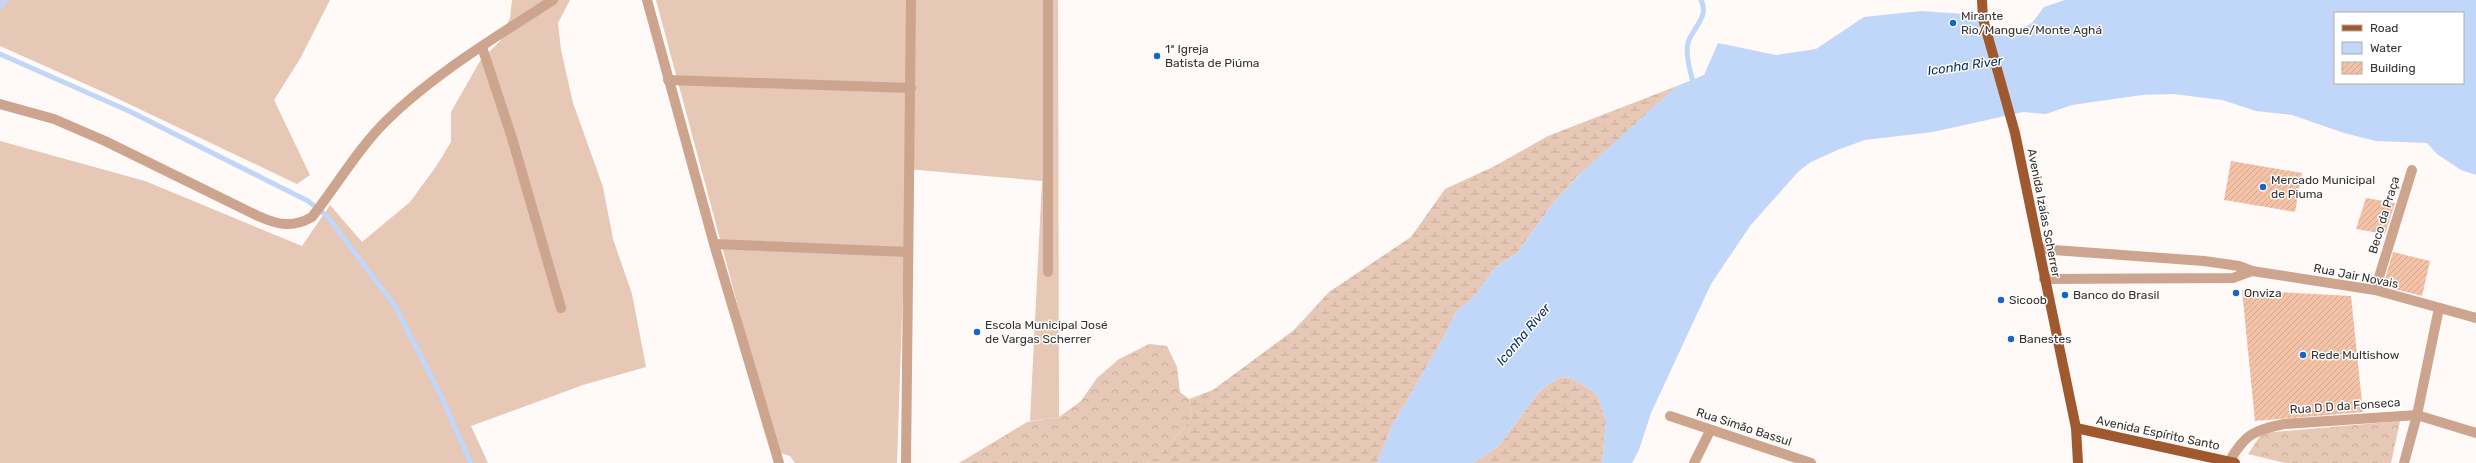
<svg xmlns="http://www.w3.org/2000/svg" width="2476" height="463" font-family="Rubik,sans-serif">
	<defs>
		<pattern id="forest-crowns" width="20" height="18" patternUnits="userSpaceOnUse"><rect width="20" height="18" fill="#e7c7b5"/><path d="M2 6a3 3 0 1 1 6 0M12 15a3 3 0 1 1 6 0" fill="none" stroke="#c7ab9c"/></pattern>
		<pattern id="wetland-marsh" width="20" height="14" patternUnits="userSpaceOnUse"><rect width="20" height="14" fill="#e7c7b5"/><path d="M1 5h8M5 5V1M11 12h8M15 12V8" fill="none" stroke="#c7ab9c"/></pattern>
		<pattern id="building-hatch" width="6" height="6" patternUnits="userSpaceOnUse"><rect width="6" height="6" fill="#f4c2a7"/><path d="M-1 1l2-2M0 6l6-6M5 7l2-2" fill="none" stroke="#d2a790"/></pattern>
	</defs>
	<rect width="100%" height="100%" fill="#fff9f7"/>
	<g fill="#e7c7b5">
		<polygon points="0,0 330,0 300,59 274,100 310,175 297,184 110,95 0,46"/>
		<polygon points="512,0 570,0 558,23 561,50 573,103 603,187 613,239 632,294 646,367 583,385 471,426 488,463 0,463 0,141 145,181 302,246 330,205 362,242 410,202 437,165 451,142 451,112 480,61 501,40 510,18"/>
		<polygon points="656,0 1058,0 1059,417 1030,421 1042,181 907,169 897,463 795,463 790,456 777,452"/>
	</g>
	<g fill="url(#forest-crowns)">
		<polygon points="1149,344 1167,346 1177,367 1180,392 1189,399 1192,418 1159,456 1146,463 959,463 1027,422 1059,417 1081,401 1097,378 1119,359"/>
		<polygon points="2400,421 2391,463 2285,463 2248,454 2262,433"/>
	</g>
	<g fill="url(#wetland-marsh)">
		<polygon points="1677,86 1577,177 1554,202 1517,253 1497,266 1472,299 1456,312 1446,333 1392,426 1377,463 1146,463 1159,456 1192,418 1189,399 1213,390 1294,330 1329,292 1411,237 1445,189 1493,167 1548,136"/>
		<polygon points="1561,377 1571,378 1596,393 1606,420 1602,463 1473,463 1499,446 1537,394 1547,385"/>
	</g>
	<path fill="#c0d7fa" fill-rule="evenodd" d="M2065,0H2476V175L2461,170L2437,154L2427,143L2376,141L2344,133L2292,115L2256,111L2222,100L2173,94L2142,95L2072,105L2046,114L2023,112L1933,132L1865,140L1840,149L1811,162L1799,171L1750,226L1711,284L1651,413L1639,450L1632,463H1602L1606,420L1596,393L1571,378L1561,377L1547,385L1537,394L1499,446L1473,463H1377L1392,426L1446,333L1456,312L1472,299L1497,266L1517,253L1554,202L1584,170L1677,86L1704,75L1718,43L1776,55L1816,49L1864,17L1921,11L1965,14L2005,36L2032,23L2044,7ZM2335,13H2463V83H2335Z"/>
	<g fill="none" stroke-linecap="round" stroke-linejoin="round">
		<g stroke="#c0d7fa" stroke-width="5">
			<polyline points="0,7 6,0"/>
			<polyline points="0,54 131,112 308,201 327,216 395,306 441,396 471,463"/>
			<path d="M1694,86C1691,73 1685,56 1688,43C1692,28 1710,17 1701,0"/>
		</g>
	</g>
	<g fill="url(#building-hatch)">
		<polygon points="2231,161 2302,173 2295,212 2224,200"/>
		<polygon points="2366,198 2395,203 2385,234 2356,229"/>
		<polygon points="2393,252 2430,261 2422,296 2383,286"/>
		<polygon points="2242,290 2351,296 2363,412 2255,421"/>
	</g>
	<g fill="none" stroke-linecap="round" stroke-linejoin="round">
		<polyline stroke="#cda48e" stroke-width="10" points="1048,0 1048,272"/>
		<g stroke="#cda48e" stroke-width="10">
			<polyline points="647,0 714,244 779,463"/>
			<polyline points="482,47 512,138 561,308"/>
			<polyline points="668,80 911,88"/>
			<path d="M0,104L54,119L105,141L258,216C278,225 293,228 312,217C337,185 358,149 386,121C435,73 496,37 553,0"/>
			<polyline points="714,244 908,252"/>
			<polyline points="2040,249 2204,261 2239,266 2252,271 2375,290 2476,318"/>
			<polyline points="2044,279 2233,278 2252,271"/>
			<polyline points="2375,290 2412,170"/>
			<polyline points="1670,416 1811,463"/>
			<path d="M2229,462C2245,434 2254,430 2284,424L2417,415L2476,433"/>
			<polyline points="906,463 911,0"/>
			<polyline points="1694,463 1710,431"/>
			<polyline points="2404,463 2417,415 2439,308"/>
		</g>
		<g stroke="#a0592f" stroke-width="10">
			<polyline points="1982,0 1983,19 2015,133 2076,428 2078,463"/>
			<polyline points="2076,428 2235,463"/>
		</g>
	</g>
	<g fill="#1764cf" stroke="#fff" stroke-width="1.5">
		<circle cx="1953" cy="23" r="4"/>
		<circle cx="1157" cy="56" r="4"/>
		<circle cx="2263" cy="187" r="4"/>
		<circle cx="2236" cy="293" r="4"/>
		<circle cx="2065" cy="295" r="4"/>
		<circle cx="2001" cy="300" r="4"/>
		<circle cx="977" cy="332" r="4"/>
		<circle cx="2011" cy="339" r="4"/>
		<circle cx="2303" cy="355" r="4"/>
	</g>
	<g text-anchor="middle" stroke-width="3" stroke-linejoin="round" paint-order="stroke">
		<g font-size="12" fill="#36312e" stroke="#fff" text-anchor="start">
			<text x="1961" y="20">Mirante<tspan x="1961" dy="14">Rio/Mangue/Monte Aghá</tspan></text>
			<text x="1165" y="53">1ª Igreja<tspan x="1165" dy="14">Batista de Piúma</tspan></text>
			<text x="2271" y="184">Mercado Municipal<tspan x="2271" dy="14">de Piuma</tspan></text>
			<text x="2244" y="297">Onviza</text>
			<text x="2073" y="299">Banco do Brasil</text>
			<text x="2009" y="304">Sicoob</text>
			<text x="985" y="329">Escola Municipal José<tspan x="985" dy="14">de Vargas Scherrer</tspan></text>
			<text x="2019" y="343">Banestes</text>
			<text x="2311" y="359">Rede Multishow</text>
		</g>
		<g font-size="12" fill="#36312e" stroke="#fff">
			<text transform="translate(2044 213) rotate(79)" y="4">Avenida Izaías Scherrer</text>
			<text transform="translate(2384 215) rotate(-73)" y="4">Beco da Praça</text>
			<text transform="translate(2356 276) rotate(11)" y="4">Rua Jair Novais</text>
			<text transform="translate(2345 406) rotate(-4)" y="4">Rua D D da Fonseca</text>
			<text transform="translate(1744 427) rotate(18)" y="4">Rua Simão Bassul</text>
			<text transform="translate(2158 433) rotate(12)" y="4">Avenida Espírito Santo</text>
		</g>
		<g font-size="13" font-style="italic" fill="#082b5d" stroke="#fff">
			<text transform="translate(1965 65) rotate(-8)" y="5">Iconha River</text>
			<text transform="translate(1523 334) rotate(-50)" y="5">Iconha River</text>
		</g>
	</g>
	<rect x="2334" y="12" width="130" height="72" fill="#ffffff" stroke="#afadab"/>
	<rect x="2342" y="25" width="20" height="6" fill="#a0592f" stroke="#afadab"/>
	<text x="2370" y="32" font-size="12" fill="#36312e">Road</text>
	<rect x="2342" y="42" width="20" height="12" fill="#c0d7fa" stroke="#afadab"/>
	<text x="2370" y="52" font-size="12" fill="#36312e">Water</text>
	<rect x="2342" y="62" width="20" height="12" fill="url(#building-hatch)" stroke="#afadab"/>
	<text x="2370" y="72" font-size="12" fill="#36312e">Building</text>
</svg>
